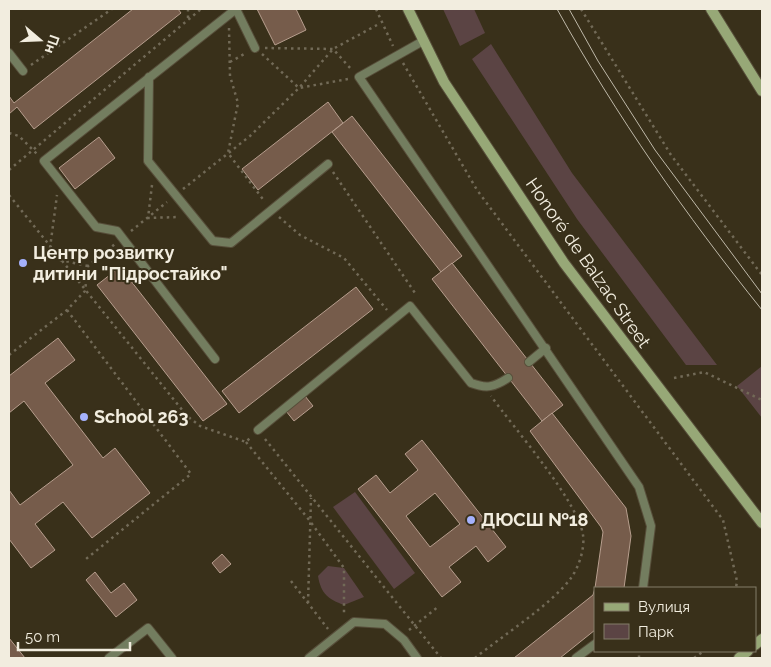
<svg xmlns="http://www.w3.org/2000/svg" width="771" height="667" font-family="Raleway,sans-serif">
	<rect width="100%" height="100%" fill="#39301a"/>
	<g fill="#5b4444">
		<polygon points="443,9 474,9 485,33 460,46"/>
		<polygon points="491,44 572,173 717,365 686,365 577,219 472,59"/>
		<polygon points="762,366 762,418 737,386"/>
		<polygon points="355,492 415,573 394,589 333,507"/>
		<path d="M328,566L344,568L364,597L344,605C328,599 321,594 318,576Z"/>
	</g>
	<g fill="#765c4b" stroke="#b79e8e" fill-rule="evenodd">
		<polygon points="133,9 178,9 181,13 34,129 17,107 9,114 9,96 14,103"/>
		<polygon points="257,9 296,9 306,30 275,45"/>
		<polygon points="328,102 343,123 258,190 242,169"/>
		<polygon points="352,116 462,256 441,272 332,132"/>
		<polygon points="99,137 115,158 75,189 59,168"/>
		<polygon points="452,263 563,405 542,421 432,279"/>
		<polygon points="120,267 227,404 203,421 97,285"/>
		<polygon points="356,287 373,309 239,413 222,391"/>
		<polygon points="58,338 75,360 45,383 103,458 115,448 150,493 92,538 63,502 35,524 55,550 31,568 9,539 9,490 20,505 73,465 24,401 9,413 9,376"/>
		<polygon points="305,396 313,406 294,421 286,411"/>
		<polygon points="552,413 626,508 631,536 624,588 595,588 603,532 601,527 530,431"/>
		<path d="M422,440L506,547L488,562L476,546L449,567L461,582L442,597L358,489L376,475L390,493L418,470L405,454ZM435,493L460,524L430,547L406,516Z"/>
		<polygon points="222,554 231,564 220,573 212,563"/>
		<polygon points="95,572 111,593 124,583 137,600 116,617 86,580"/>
		<polygon points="595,588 595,630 560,658 514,658 593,595"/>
		<polygon points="9,638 25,658 9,658"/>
	</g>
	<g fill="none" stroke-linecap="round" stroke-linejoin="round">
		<defs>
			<g id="lane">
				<polyline points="236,9 255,48"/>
				<polyline points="423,41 359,77 639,487 651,526 643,588"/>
				<polyline points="9,53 23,71"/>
				<polyline points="149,77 148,161 213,241 231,243 328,164"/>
				<polyline points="215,359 117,231 96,227 44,161 236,9"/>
				<polyline points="529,362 546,348"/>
				<path d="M258,430L410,306L471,383C487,389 494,387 508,378"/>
				<polyline points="109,658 148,628 172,658"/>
				<polyline points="309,658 354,622 385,624 404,640 417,658"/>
				<polyline points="576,658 595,644"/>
			</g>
			<g id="secondary">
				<polyline points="408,9 444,82 564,263 762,523"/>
				<polyline points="711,9 762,91"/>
				<polyline points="755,645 762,639"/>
				<polyline points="739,658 748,651"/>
			</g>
		</defs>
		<use href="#lane" stroke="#574e3a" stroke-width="10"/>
		<use href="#secondary" stroke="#574e3a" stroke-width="12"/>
		<g stroke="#726a57" stroke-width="2.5" stroke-dasharray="2.5 4" stroke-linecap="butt">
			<polyline points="188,9 188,18"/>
			<polyline points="376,9 393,46"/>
			<polyline points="581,9 671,155 762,275"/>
			<polyline points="229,28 230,76 238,103 228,153 265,202"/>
			<polyline points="265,48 333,49 351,69"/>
			<polyline points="262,54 299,88 348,79"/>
			<polyline points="230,62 246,53"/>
			<polyline points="403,63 477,190 723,520 737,581 736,588"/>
			<polyline points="31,65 112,9"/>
			<polyline points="9,133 19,136 37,154"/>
			<polyline points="9,170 201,9"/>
			<polyline points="333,172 415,293 414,296"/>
			<polyline points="152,185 148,218 179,217"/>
			<polyline points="183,189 250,136 299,88 333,49 377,25"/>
			<polyline points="9,195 187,416 200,426 246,442 251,437"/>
			<polyline points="279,217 300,235 344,258 387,310"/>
			<polyline points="131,231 167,202"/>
			<polyline points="50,248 57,195"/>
			<polyline points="60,260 88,266"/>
			<polyline points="67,310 191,474 86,559"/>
			<polyline points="9,355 67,310 85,291 88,266 115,244"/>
			<polyline points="674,378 704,372 762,400"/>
			<polyline points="265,439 441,658"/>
			<polyline points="246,442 310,521 344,568 344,615"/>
			<polyline points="291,581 328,629"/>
			<polyline points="308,603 311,498"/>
			<polyline points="409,630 439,606"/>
			<path d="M475,658C502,636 551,605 571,578C579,567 585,548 583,535C578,501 513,427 491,396"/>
			<polyline points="639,658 639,651"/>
			<polyline points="694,658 704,651"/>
		</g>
		<use href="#lane" stroke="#737d5f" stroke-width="8"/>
		<use href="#secondary" stroke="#97a877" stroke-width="10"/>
		<g stroke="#bfb9a9" stroke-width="1">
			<path d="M557,9C617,117 685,214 762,310"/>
			<polyline points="569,9 598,61 655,150 762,294"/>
		</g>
	</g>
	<g fill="#a5b1fc" stroke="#39301a" stroke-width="2">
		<circle cx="23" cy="263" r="5"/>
		<circle cx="84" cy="417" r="5"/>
		<circle cx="471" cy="520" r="5"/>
	</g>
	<g text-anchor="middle" stroke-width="4" stroke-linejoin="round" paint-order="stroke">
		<g font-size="18" font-weight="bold" fill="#f2eddf" stroke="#39301a" text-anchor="start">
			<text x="33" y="259">Центр розвитку<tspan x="33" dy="21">дитини "Підростайко"</tspan></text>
			<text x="94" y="423">School 263</text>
			<text x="481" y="526">ДЮСШ №18</text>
		</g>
		<g font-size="18" fill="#f2eddf" stroke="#39301a">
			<text transform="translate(588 263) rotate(55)" y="6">Honoré de Balzac Street</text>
		</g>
	</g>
	<rect width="771" height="667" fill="none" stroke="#f2eddf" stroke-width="20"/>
	<rect x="594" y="587" width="162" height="65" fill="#39301a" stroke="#837c69"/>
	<rect x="604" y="603" width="25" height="8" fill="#97a877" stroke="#837c69"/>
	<text x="638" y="612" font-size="15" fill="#f2eddf">Вулиця</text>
	<rect x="604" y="624" width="25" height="15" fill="#5b4444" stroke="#837c69"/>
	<text x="638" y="637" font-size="15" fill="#f2eddf">Парк</text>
	<g transform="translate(40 40) rotate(109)" stroke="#39301a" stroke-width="4" paint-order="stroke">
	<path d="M0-4L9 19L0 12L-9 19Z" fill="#f2eddf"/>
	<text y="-8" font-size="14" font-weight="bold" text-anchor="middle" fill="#f2eddf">Пн</text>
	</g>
	<path d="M18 642v8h112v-8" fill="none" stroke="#f2eddf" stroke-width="2.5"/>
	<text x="25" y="642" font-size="15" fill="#f2eddf" stroke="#39301a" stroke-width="4" paint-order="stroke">50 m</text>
</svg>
